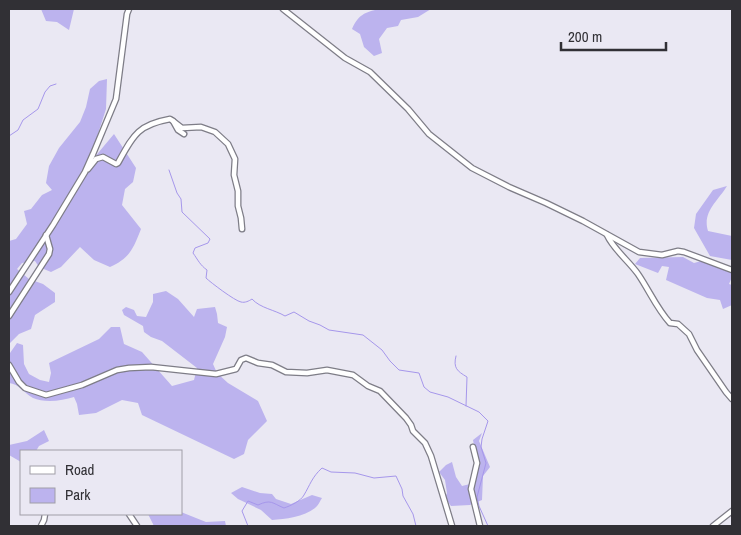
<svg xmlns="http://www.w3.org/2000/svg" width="741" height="535" font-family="'Archivo Narrow',sans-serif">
	<rect width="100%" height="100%" fill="#eae8f3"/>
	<g fill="#bcb3ee">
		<polygon points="41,9 74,9 69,30 57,22 46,21"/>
		<path d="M379,9H431L418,17L401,20L398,26L387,28L379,39L382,53L374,56L364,47L360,34L352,29C358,15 365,12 379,9Z"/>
		<path d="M107,79L106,109L88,165L114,134L136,168L133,182L125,189L122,205L141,229C133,249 130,258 110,267L94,260L80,247L61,267L51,272L39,267L35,261L22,263L17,269L29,279L43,284L55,293V302L35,315L31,329L19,334L9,344V241L16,239L27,224L24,211L31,209L42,195L52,190L46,183L49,166L59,148L80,122L86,107L90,89L99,81Z"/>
		<path d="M727,186C718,201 702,212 708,231L732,236V260L710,256L694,228L696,214L713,190Z"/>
		<polygon points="683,257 694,263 705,260 732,267 732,277 729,284 732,285 732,305 723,309 720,300 707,298 666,280 669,267 662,266 658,273 635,264 640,258"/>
		<path d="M166,291L178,299L194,317L197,309L215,307L217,314L218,323L227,327L225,337L213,364L217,373L228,383L258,401L267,421L248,440L244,454L234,459L142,415L138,403L122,400L96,413L79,415L77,404L74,397C62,401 44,403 33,398C24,393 19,384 9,383L10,353L17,343L23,345L24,364L29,374L40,380L49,382L51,373L49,363L99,339L111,327H120L124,344L142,352L172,386L194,380L197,368L162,341L151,337L144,332L143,326L124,315L122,310L126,307L134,310L137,316L146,317L153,302V294Z"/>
		<polygon points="44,430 49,441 39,446 36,451 21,451 21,462 9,455 9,445 27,441"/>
		<polygon points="482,433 479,441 490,467 483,476 482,500 470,505 451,506 445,498 447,493 445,480 439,472 446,465 452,462 456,477 462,486 474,483 476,456 473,440"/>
		<path d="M242,487L260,493L272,494L276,499L291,504L312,495L322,498C320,501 318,506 315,508C304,517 285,519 272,520L261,510L238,499L231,493Z"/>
		<polygon points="181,512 206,522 225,521 226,526 154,526 148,514 181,514"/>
	</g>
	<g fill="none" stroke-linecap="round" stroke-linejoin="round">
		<g stroke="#a697eb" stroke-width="1">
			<polyline points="9,136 18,130 23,120 38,109 45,92 50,86 56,84"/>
			<path d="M169,170L177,193L181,199L182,212L210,239L208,243L195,248L193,253C198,260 200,265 207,270L206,278C210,282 235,301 241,302C245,303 249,301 252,299C260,308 275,310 285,316L294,312L309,321L320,325L329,330L363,335L382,350L390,361L399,370L419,373L424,387L430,392L448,397L479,412L488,421L482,439L481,447L486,463L477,497L479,506L488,526"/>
			<path d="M456,356C453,368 457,371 467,377L466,406"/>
			<path d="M248,526L242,511L248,501L258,505C271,499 272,503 284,508C290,506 301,501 304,495C310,485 312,477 322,468L331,472L355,473L374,478L396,476L402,489L403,496L413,514L416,526"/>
		</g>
		<defs>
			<g id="minor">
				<polyline points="283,9 345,58 370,72 408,109 429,134 472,168 509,187 546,203 583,221 639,252 662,255 678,251 684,252 732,270"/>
				<polyline points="173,121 182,128 201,127 215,132 228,144 235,159 234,175 238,191 238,206 241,218 242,229"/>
				<path d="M88,169L96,159L103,157L116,164L118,163C133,136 137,125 170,119L173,121L178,130L184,134"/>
				<path d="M607,235C614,250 628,260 638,274C649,290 657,309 670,323L678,324L689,334L697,350L726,392L732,399"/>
				<polyline points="9,292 53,225 85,172 93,154 116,99 127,14 129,9"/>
				<polyline points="9,316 49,254 50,249 46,235"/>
				<polyline points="9,365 19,382 25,388 46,395 82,385 117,370 129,368 151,367 216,374 236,369 241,360 246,358 258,363 272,365 286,372 307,373 327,370 353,375 368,386 380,391 406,418 411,425 413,431 425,443 431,456 452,526"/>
				<polyline points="473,447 477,463 471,489 480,526"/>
				<polyline points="129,514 137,526"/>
				<polyline points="41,526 44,520 45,514"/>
				<polyline points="713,526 732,511"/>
			</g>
		</defs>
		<use href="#minor" stroke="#7e7d87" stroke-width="7"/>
		<use href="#minor" stroke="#fff" stroke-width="4.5"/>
	</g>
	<rect width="741" height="535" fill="none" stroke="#313035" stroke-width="20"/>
	<rect x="20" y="450" width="162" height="65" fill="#eae8f3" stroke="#a09ea7"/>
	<rect x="30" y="466" width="25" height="8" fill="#ffffff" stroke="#a09ea7"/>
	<text x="65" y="475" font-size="15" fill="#313035">Road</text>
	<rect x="30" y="488" width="25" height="15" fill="#bcb3ee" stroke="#a09ea7"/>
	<text x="65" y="500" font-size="15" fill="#313035">Park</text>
	<path d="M561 42v8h105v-8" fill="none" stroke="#313035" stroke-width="2.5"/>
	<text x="568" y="42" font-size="15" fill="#313035" stroke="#eae8f3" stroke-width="4" paint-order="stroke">200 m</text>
</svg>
